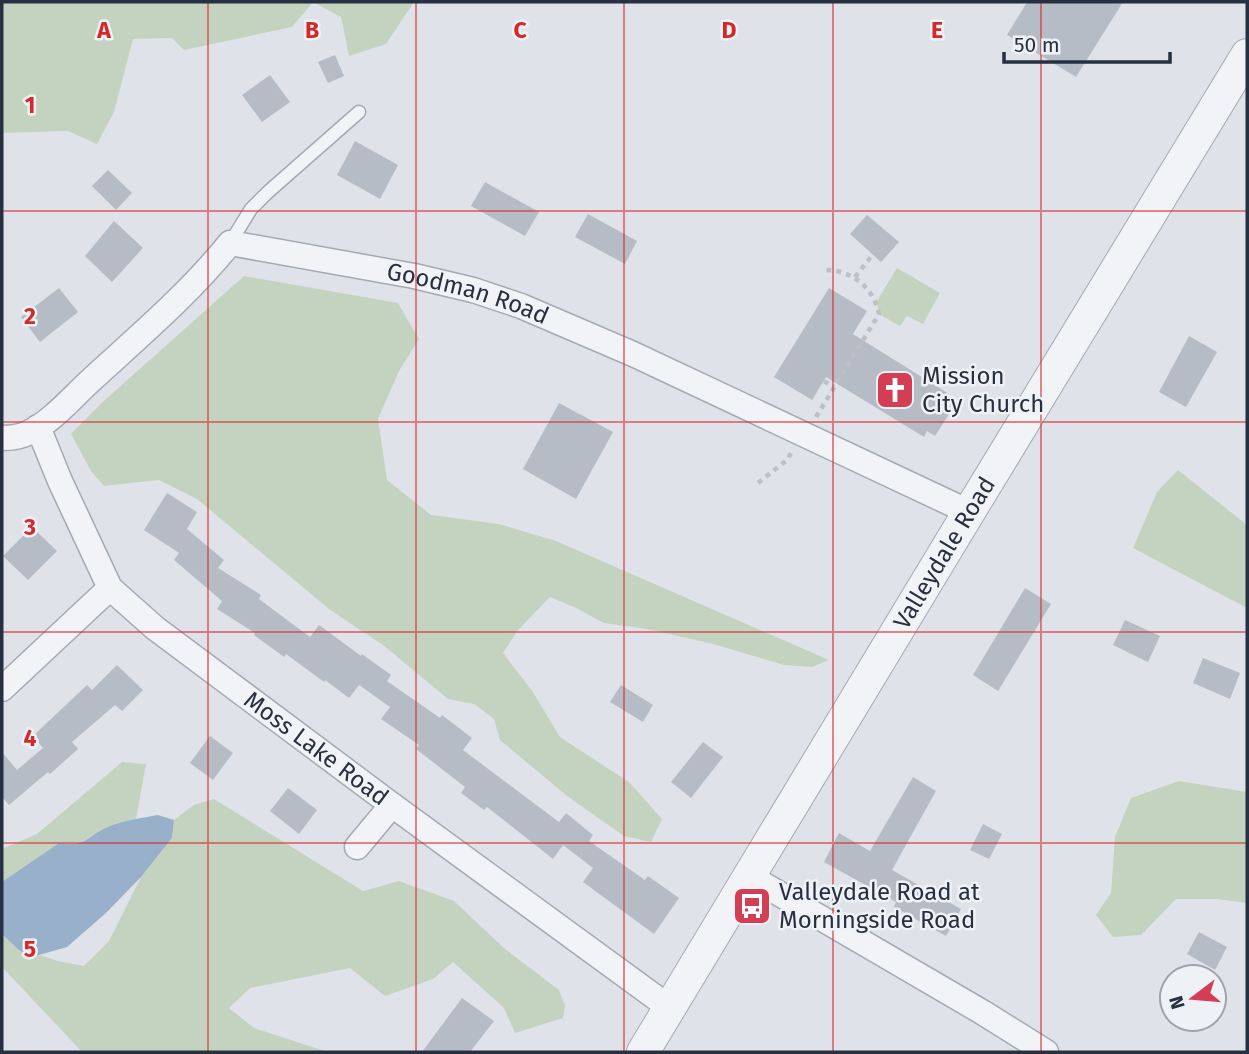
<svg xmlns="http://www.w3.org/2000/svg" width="1249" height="1054" font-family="'Fira Sans',sans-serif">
	<rect width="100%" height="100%" fill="#dfe3e9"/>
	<g fill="#c4d3bf">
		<polygon points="2,2 414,2 386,44 349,56 341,17 313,2 292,27 184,50 172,38 133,39 114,112 97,144 68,131 2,133"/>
		<polygon points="897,268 940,293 923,324 907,316 900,326 879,314 877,301"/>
		<polygon points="244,276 398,303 419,339 399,371 378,419 387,480 431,515 499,524 556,541 829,660 812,667 784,665 713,644 647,629 604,623 574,607 550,597 518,630 503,653 533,692 560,737 629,782 662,819 651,842 624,836 567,796 500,740 494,719 474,704 448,699 383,645 329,609 197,499 159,480 104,486 91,471 71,434 106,399"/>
		<polygon points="1178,470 1247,525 1247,608 1133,548 1157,492"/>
		<path d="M122,762L146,764L136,819C127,822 116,823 108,827C87,837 84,847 59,843L2,883V849L37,834Z"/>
		<polygon points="1179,781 1247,792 1247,903 1217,899 1176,899 1141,935 1113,937 1096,915 1111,893 1115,837 1131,798"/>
		<polygon points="214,799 363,891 399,881 454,901 505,949 559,990 565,1006 563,1018 515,1033 504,1008 453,962 433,979 385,996 350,968 250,988 229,1008 254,1028 328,1052 82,1052 2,967 2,934 20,951 29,955 39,955 58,961 84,966 109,941 141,877 172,838 174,820 194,805"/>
	</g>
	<path fill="#98b0ca" d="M158,815L174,820L172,838L141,877L106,913L67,947L39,955H29L20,951L2,934V882L59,843C86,848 88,835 110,826C125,820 142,818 158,815Z"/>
	<g fill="#b6bcc6">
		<polygon points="1027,2 1123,2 1076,77 1007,35"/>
		<polygon points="335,55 344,76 328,83 318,62"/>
		<polygon points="270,75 290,102 262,122 242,95"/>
		<polygon points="355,141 398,165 380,199 337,175"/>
		<polygon points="108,170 132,193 116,210 92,186"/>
		<polygon points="485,182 539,212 525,236 471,206"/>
		<polygon points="588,214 637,241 625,264 575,237"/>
		<polygon points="867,215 899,242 881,262 850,234"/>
		<polygon points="114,221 143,248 112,282 85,256"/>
		<polygon points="59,288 78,312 40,342 21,317"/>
		<polygon points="829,288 867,311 853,334 949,394 944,402 953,408 935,436 927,431 924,437 826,377 812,400 774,377"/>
		<polygon points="1189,336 1217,352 1186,407 1159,392"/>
		<polygon points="559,403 613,432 576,499 523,469"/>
		<polygon points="167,493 197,512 187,529 224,560 218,568 261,595 259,599 310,637 319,625 361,656 362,654 391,675 387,681 440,718 442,715 472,738 463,750 559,822 566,813 593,835 589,841 645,880 648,876 679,898 654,934 583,882 593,868 563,845 553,859 487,807 484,810 461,793 465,787 416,749 419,745 381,719 390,707 359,685 349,698 325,680 324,682 286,654 284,657 254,635 255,633 217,609 222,601 174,560 179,553 144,530"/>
		<polygon points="32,527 57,551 28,580 3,556"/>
		<polygon points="1025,588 1051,604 998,691 973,675"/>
		<polygon points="1125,620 1160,636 1148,662 1113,645"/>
		<polygon points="1203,658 1240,673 1230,699 1193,683"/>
		<polygon points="117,665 143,690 122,711 115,705 72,742 78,749 50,774 48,772 9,805 2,797 2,752 17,770 43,748 33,736 87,685 92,690"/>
		<polygon points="621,685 653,705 643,722 610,702"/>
		<polygon points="210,736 233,753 213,780 190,763"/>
		<polygon points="703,742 723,757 691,798 671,782"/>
		<polygon points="913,777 936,791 892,870 961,909 946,936 894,907 896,902 824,862 839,833 870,851"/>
		<polygon points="288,788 317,810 299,834 270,811"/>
		<polygon points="983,824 1002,834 989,859 970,850"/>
		<polygon points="1199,932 1227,947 1215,970 1187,954"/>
		<polygon points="462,998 494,1021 470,1052 422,1052"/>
	</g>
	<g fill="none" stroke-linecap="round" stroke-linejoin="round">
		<defs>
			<polyline id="service" points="230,243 251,209 268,192 359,112"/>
			<g id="minor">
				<path id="s1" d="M38,427L60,481L110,588L155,628L392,805L670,1008"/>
				<path id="s2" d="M2,438C11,438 20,437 28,433C50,423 72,398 89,382C138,337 189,294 230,243L414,276L473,290L521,306L633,354L969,512"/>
				<polyline points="2,689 110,588"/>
				<polyline points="357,847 392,805"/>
				<polyline points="749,876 982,1012 1046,1052"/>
			</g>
			<g id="tertiary">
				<path id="s3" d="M643,1052L969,512L1247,55"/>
			</g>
		</defs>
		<use href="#service" stroke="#a4aab3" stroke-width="15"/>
		<use href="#minor" stroke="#a4aab3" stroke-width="27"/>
		<use href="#tertiary" stroke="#a4aab3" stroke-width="34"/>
		<g stroke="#bdc0c7" stroke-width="4.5" stroke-dasharray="5 5" stroke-linecap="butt">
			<polyline points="855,277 873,254"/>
			<polyline points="824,381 834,387"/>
			<path d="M816,417L879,314C873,287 852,270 825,270"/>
			<polyline points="758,483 788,459 791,453"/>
		</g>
		<use href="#service" stroke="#f2f3f7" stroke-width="12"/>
		<use href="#minor" stroke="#f2f3f7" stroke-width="24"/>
		<use href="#tertiary" stroke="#f2f3f7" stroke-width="32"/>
	</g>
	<path fill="none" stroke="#d62828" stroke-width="2" stroke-opacity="0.55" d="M208,2V1052M416,2V1052M624,2V1052M833,2V1052M1041,2V1052M2,211H1247M2,422H1247M2,632H1247M2,843H1247"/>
	<defs>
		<symbol id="church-square" viewBox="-11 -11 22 22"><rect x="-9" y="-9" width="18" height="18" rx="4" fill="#d33e54" stroke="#eef2f6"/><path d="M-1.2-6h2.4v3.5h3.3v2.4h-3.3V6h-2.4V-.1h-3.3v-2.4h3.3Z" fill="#fff"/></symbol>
		<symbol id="bus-square" viewBox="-11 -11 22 22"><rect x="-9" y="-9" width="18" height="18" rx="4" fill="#d33e54" stroke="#eef2f6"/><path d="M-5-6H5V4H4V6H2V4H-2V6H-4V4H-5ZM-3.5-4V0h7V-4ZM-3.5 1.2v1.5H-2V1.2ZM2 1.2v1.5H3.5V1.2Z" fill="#fff"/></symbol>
	</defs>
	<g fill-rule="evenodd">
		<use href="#church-square" x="873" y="368" width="44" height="44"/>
		<use href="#bus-square" x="730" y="884" width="44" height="44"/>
	</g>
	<g text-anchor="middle" stroke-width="5" stroke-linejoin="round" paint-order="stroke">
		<g font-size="24" fill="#273040" stroke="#eef2f6">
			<text dy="8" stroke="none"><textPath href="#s2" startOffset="548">Goodman Road</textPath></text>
			<text dy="8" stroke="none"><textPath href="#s3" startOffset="583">Valleydale Road</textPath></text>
			<text dy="8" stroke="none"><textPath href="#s1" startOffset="438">Moss Lake Road</textPath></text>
		</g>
		<g font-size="24" fill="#273040" stroke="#eef2f6" text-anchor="start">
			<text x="922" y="384">Mission<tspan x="922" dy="28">City Church</tspan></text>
			<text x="779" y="900">Valleydale Road at<tspan x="779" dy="28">Morningside Road</tspan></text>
		</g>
	</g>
	<g font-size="23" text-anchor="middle" font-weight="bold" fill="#d62828" stroke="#eef2f6" stroke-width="5" stroke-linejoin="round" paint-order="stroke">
		<text x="104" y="38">A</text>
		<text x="312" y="38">B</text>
		<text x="520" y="38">C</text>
		<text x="729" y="38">D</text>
		<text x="937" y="38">E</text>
		<text x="30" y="113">1</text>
		<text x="30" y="324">2</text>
		<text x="30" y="535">3</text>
		<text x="30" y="746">4</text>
		<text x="30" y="957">5</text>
	</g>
	<rect width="1249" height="1054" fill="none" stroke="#273040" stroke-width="7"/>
	<g transform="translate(1193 998) rotate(254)"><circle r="33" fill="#eef2f6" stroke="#9ea4ad" stroke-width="2"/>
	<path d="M0-5L12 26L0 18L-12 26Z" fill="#d33e54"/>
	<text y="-10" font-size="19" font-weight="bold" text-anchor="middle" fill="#273040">N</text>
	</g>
	<path d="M1004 52v10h166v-10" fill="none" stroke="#273040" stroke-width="3.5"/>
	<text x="1014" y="52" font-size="21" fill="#273040" stroke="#eef2f6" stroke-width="5" paint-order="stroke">50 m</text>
</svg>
